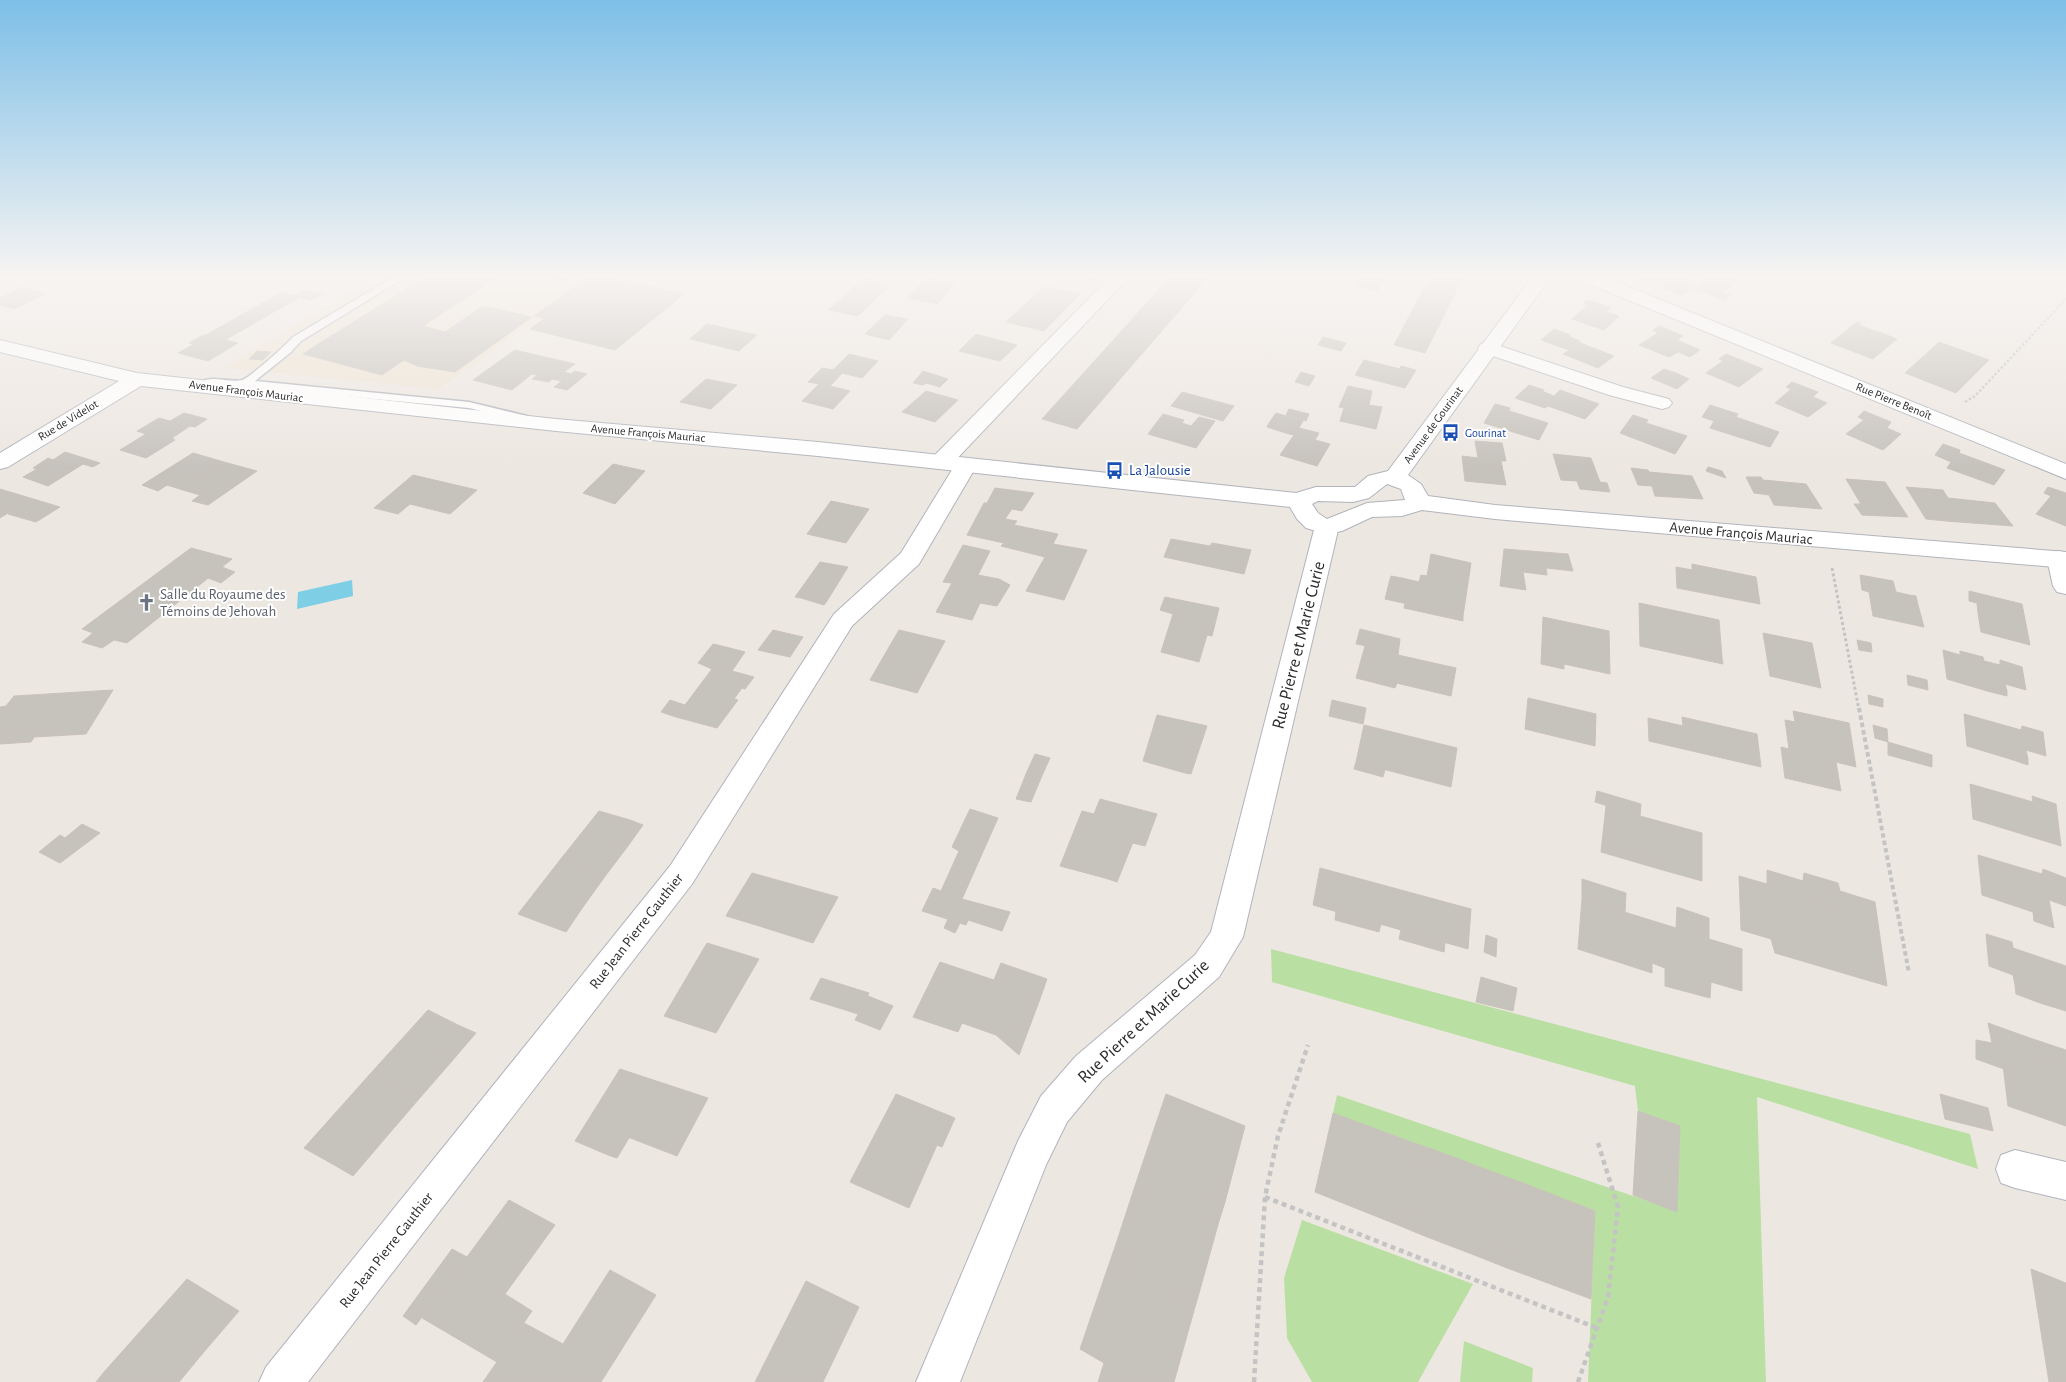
<svg xmlns="http://www.w3.org/2000/svg" width="2066" height="1382" font-family="'Alegreya Sans',sans-serif">
	<rect width="100%" height="100%" fill="#ede7e1"/>
	<polygon fill="#ede3d2" points="380,275 603,275 438,389 224,368"/>
	<g fill="#badfa3">
		<polygon points="1271,949 1970,1134 1978,1169 1757,1097 1766,1382 1588,1382 1595,1211 1333,1113 1337,1095 1677,1211 1680,1126 1638,1111 1635,1086 1272,982"/>
		<polygon points="1302,1220 1473,1284 1418,1382 1312,1382 1287,1338 1284,1278"/>
		<polygon points="1464,1341 1533,1368 1532,1382 1460,1382"/>
	</g>
	<polygon fill="#7ecfe6" points="352,580 353,596 297,609 298,592"/>
	<g fill="#c6c2bc" stroke="#c9c3ba">
		<polygon points="429,275 500,275 423,326 445,332 483,306 532,317 455,372 417,366 404,360 414,353 376,344 364,352 341,347 315,346"/>
		<polygon points="539,275 576,275 567,281"/>
		<polygon points="591,275 595,275 684,294 615,350 530,329 545,318 534,316"/>
		<polygon points="1069,275 1099,275 1094,281"/>
		<polygon points="1172,275 1210,275 1077,429 1042,419"/>
		<polygon points="1362,275 1387,275 1378,290 1355,285"/>
		<polygon points="1431,275 1464,275 1425,353 1394,345"/>
		<polygon points="1630,275 1674,275 1698,284 1682,295"/>
		<polygon points="1711,275 1725,275 1739,281 1722,292 1730,295 1724,300 1695,289 1702,284 1699,283"/>
		<polygon points="863,278 891,284 858,316 829,310"/>
		<polygon points="926,278 956,283 937,304 907,298"/>
		<polygon points="1045,286 1080,294 1044,331 1006,322"/>
		<polygon points="22,287 45,294 14,309 0,305 0,298"/>
		<polygon points="305,290 322,294 312,300 295,296"/>
		<polygon points="282,292 300,297 225,340 206,335"/>
		<polygon points="1587,300 1611,307 1606,312 1619,316 1604,330 1572,319 1587,306 1583,304"/>
		<polygon points="885,315 908,319 889,340 865,334"/>
		<polygon points="1857,322 1861,323 1859,325 1869,329 1860,336 1873,341 1882,333 1897,339 1873,359 1831,343"/>
		<polygon points="707,324 757,335 739,351 690,339"/>
		<polygon points="1660,326 1683,336 1677,340 1700,350 1690,357 1678,352 1669,357 1639,345 1658,333 1653,330"/>
		<polygon points="1554,329 1570,335 1568,336 1580,341 1578,342 1614,356 1598,368 1563,354 1569,350 1541,340"/>
		<polygon points="1869,329 1882,333 1873,341 1860,336"/>
		<polygon points="976,334 1017,345 1000,361 959,351"/>
		<polygon points="203,335 206,335 238,343 208,361 178,353 194,344 189,343"/>
		<polygon points="1323,337 1346,343 1341,351 1318,345"/>
		<polygon points="1939,342 1989,360 1956,393 1905,373"/>
		<polygon points="376,344 414,353 382,375 303,354 315,346 341,347 364,352"/>
		<polygon points="515,350 575,364 564,372 571,374 575,371 587,374 567,390 554,387 562,381 552,379 549,382 532,379 537,375 532,374 512,390 473,380"/>
		<polygon points="257,351 271,352 263,360 249,359"/>
		<polygon points="849,354 878,361 862,378 842,373 836,380 815,375 822,368 833,370"/>
		<polygon points="1726,354 1763,369 1739,387 1706,373 1723,361 1719,359"/>
		<polygon points="1364,360 1400,369 1401,366 1416,370 1405,388 1355,375"/>
		<polygon points="1664,369 1676,373 1663,383 1651,378"/>
		<polygon points="923,371 948,379 940,387 926,383 923,385 913,383"/>
		<polygon points="1301,372 1315,376 1309,386 1295,382"/>
		<polygon points="1676,373 1689,379 1677,389 1663,383"/>
		<polygon points="815,375 836,380 830,386 850,391 833,409 802,401 819,384 808,382"/>
		<polygon points="706,379 737,385 711,409 680,402"/>
		<polygon points="1792,382 1818,392 1813,397 1827,403 1808,417 1775,403 1791,389 1786,387"/>
		<polygon points="1529,385 1544,390 1542,391 1554,396 1560,390 1599,404 1585,419 1548,406 1545,408 1515,398"/>
		<polygon points="1348,386 1372,391 1369,405 1382,407 1376,429 1340,421 1344,408 1339,407"/>
		<polygon points="926,391 958,400 935,422 902,412"/>
		<polygon points="1182,392 1234,406 1223,421 1171,406"/>
		<polygon points="1495,404 1510,408 1509,411 1548,423 1539,440 1484,423"/>
		<polygon points="1710,405 1738,414 1736,417 1779,432 1770,447 1710,428 1714,421 1702,417"/>
		<polygon points="1289,409 1309,414 1306,421 1286,415"/>
		<polygon points="1864,411 1891,422 1887,428 1901,434 1883,450 1846,434 1864,420 1858,417"/>
		<polygon points="184,413 207,419 195,427 190,426 172,438 175,440 146,458 120,450 146,434 137,431 159,418 170,421"/>
		<polygon points="1276,413 1303,421 1299,428 1319,433 1315,440 1330,444 1317,466 1280,455 1294,435 1289,434 1291,430 1269,423"/>
		<polygon points="1163,414 1184,420 1182,423 1191,426 1199,417 1215,421 1196,448 1148,434"/>
		<polygon points="1633,415 1648,420 1646,423 1687,436 1675,454 1620,433"/>
		<polygon points="1269,423 1291,430 1289,434 1267,427"/>
		<polygon points="1475,441 1502,443 1506,461 1501,461 1506,485 1465,481 1462,456 1478,458"/>
		<polygon points="1943,444 1960,450 1959,453 2005,470 1994,485 1947,468 1951,462 1935,455"/>
		<polygon points="65,452 100,463 93,467 83,464 48,486 23,477 37,469 33,468 48,458 53,460"/>
		<polygon points="193,453 224,462 183,490 167,485 158,491 142,485"/>
		<polygon points="1553,454 1591,458 1600,482 1607,483 1610,492 1580,489 1577,481 1561,480"/>
		<polygon points="224,462 257,471 208,505 192,501 200,495 183,490"/>
		<polygon points="613,464 645,471 615,504 583,493"/>
		<polygon points="1708,467 1722,471 1726,478 1706,471"/>
		<polygon points="1631,468 1648,470 1649,472 1692,476 1703,499 1655,496 1652,486 1638,485"/>
		<polygon points="413,475 477,490 450,514 410,504 398,514 374,508"/>
		<polygon points="1746,477 1761,477 1763,480 1806,484 1822,509 1774,505 1769,495 1754,493"/>
		<polygon points="1846,479 1885,482 1908,517 1862,515 1854,504 1861,504"/>
		<polygon points="1906,487 1943,490 1946,495 1928,494 1946,521 1926,519"/>
		<polygon points="2048,487 2066,493 2066,526 2036,514 2051,496 2044,493"/>
		<polygon points="995,488 1034,493 1022,511 1012,509 1005,519 1017,521 1014,525 1058,534 1053,544 1087,550 1064,600 1026,591 1045,557 1001,546 1004,543 967,535 984,503 987,503"/>
		<polygon points="0,489 60,507 36,522 8,514 18,507 9,505 0,510"/>
		<polygon points="1928,494 1946,495 1948,498 1995,503 2013,526 1946,521"/>
		<polygon points="831,501 869,509 846,543 807,534"/>
		<polygon points="9,505 18,507 0,518 0,510"/>
		<polygon points="1171,539 1210,546 1212,543 1251,550 1244,574 1164,557"/>
		<polygon points="963,545 990,551 978,575 999,579 1010,585 997,606 980,603 972,620 936,612 952,583 943,582"/>
		<polygon points="191,548 232,559 127,643 114,640 102,648 82,642 93,633 82,629"/>
		<polygon points="1504,549 1568,554 1573,571 1546,568 1547,575 1523,572 1526,590 1500,586"/>
		<polygon points="1431,554 1471,563 1463,616 1385,599 1389,583 1401,586 1402,578 1419,582 1421,575 1427,576"/>
		<polygon points="820,562 848,567 827,601 802,595 801,598 795,597"/>
		<polygon points="1692,564 1756,577 1760,604 1677,588 1676,567 1692,570"/>
		<polygon points="222,567 235,572 221,583 208,578"/>
		<polygon points="1860,575 1893,581 1896,592 1909,595 1911,603 1918,605 1924,627 1873,616 1869,592 1862,590"/>
		<polygon points="1391,576 1402,578 1401,586 1389,583"/>
		<polygon points="1969,591 2022,604 2030,645 1981,632 1978,613 1985,615 1984,605 1969,601"/>
		<polygon points="802,595 827,601 824,605 801,598"/>
		<polygon points="1909,595 1916,596 1918,605 1911,603"/>
		<polygon points="1165,597 1219,608 1212,636 1207,635 1199,662 1161,652 1173,614 1160,610"/>
		<polygon points="1405,603 1463,616 1463,621 1404,608"/>
		<polygon points="1639,603 1719,620 1722,658 1677,648 1677,654 1640,646"/>
		<polygon points="1977,603 1984,605 1985,615 1978,613"/>
		<polygon points="1543,617 1609,631 1610,674 1564,664 1564,669 1541,664"/>
		<polygon points="1360,629 1400,639 1398,655 1456,668 1451,696 1367,676 1373,647 1356,644"/>
		<polygon points="773,630 803,637 790,657 758,650"/>
		<polygon points="899,630 945,641 917,693 870,680"/>
		<polygon points="1763,633 1812,643 1821,688 1770,676"/>
		<polygon points="1857,640 1871,643 1872,652 1859,650"/>
		<polygon points="713,644 718,645 703,665 698,663"/>
		<polygon points="718,645 745,652 732,671 754,677 745,689 742,688 734,699 738,700 717,728 676,717 712,669 703,665"/>
		<polygon points="1365,646 1373,647 1367,676 1397,683 1395,688 1356,678"/>
		<polygon points="1677,648 1722,658 1723,664 1677,654"/>
		<polygon points="1943,650 1960,655 1960,651 1983,657 1984,661 2000,665 2000,660 2022,667 2026,690 2005,684 2007,691 1986,686 1987,691 1947,679"/>
		<polygon points="1907,675 1927,680 1928,690 1908,685"/>
		<polygon points="1986,686 2007,691 2007,696 1987,691"/>
		<polygon points="113,690 86,734 35,737 40,729 0,732 0,707 6,706 14,696"/>
		<polygon points="1868,695 1883,699 1883,707 1869,704"/>
		<polygon points="1528,698 1596,714 1595,746 1525,729"/>
		<polygon points="670,700 685,705 676,717 661,712"/>
		<polygon points="1332,700 1366,708 1363,724 1329,716"/>
		<polygon points="1793,711 1849,723 1856,767 1836,762 1841,791 1785,778 1781,747 1789,749 1785,720 1795,722"/>
		<polygon points="1964,714 2021,730 2022,726 2043,732 2046,756 2026,750 2028,759 2006,753 2007,758 1967,746"/>
		<polygon points="1157,715 1203,725 1199,740 1196,739 1185,773 1143,761"/>
		<polygon points="1682,717 1757,734 1761,767 1649,741 1648,718 1683,726"/>
		<polygon points="1203,725 1207,726 1191,774 1185,773 1196,739 1199,740"/>
		<polygon points="1364,725 1457,748 1451,787 1356,762"/>
		<polygon points="1873,725 1887,729 1888,742 1875,738"/>
		<polygon points="40,729 31,742 0,744 0,732"/>
		<polygon points="1888,742 1932,755 1932,767 1888,755"/>
		<polygon points="2006,753 2028,759 2028,765 2007,758"/>
		<polygon points="1035,754 1050,758 1041,778 1026,774"/>
		<polygon points="1356,762 1385,769 1383,777 1354,769"/>
		<polygon points="1026,774 1041,778 1031,802 1016,799"/>
		<polygon points="1970,784 2033,802 2032,796 2056,804 2061,846 1973,819"/>
		<polygon points="1597,791 1641,804 1640,816 1702,833 1702,881 1659,869 1660,860 1612,847 1614,808 1595,802"/>
		<polygon points="1100,799 1157,814 1145,846 1120,840 1105,878 1060,866 1082,811 1094,814"/>
		<polygon points="1606,806 1614,808 1612,847 1660,860 1659,869 1601,852"/>
		<polygon points="970,809 998,818 962,899 1010,912 1002,931 968,920 966,925 922,911 933,888 941,891 959,851 952,847"/>
		<polygon points="599,811 630,820 614,842 628,846 606,875 560,860"/>
		<polygon points="630,820 643,825 628,846 614,842"/>
		<polygon points="82,824 100,833 60,863 39,852 60,835 65,838"/>
		<polygon points="1120,840 1133,842 1117,882 1105,878"/>
		<polygon points="1978,855 2042,874 2043,869 2066,878 2066,906 2049,900 2054,928 2034,921 2033,912 1982,895"/>
		<polygon points="560,860 606,875 583,907 569,901 550,926 518,914"/>
		<polygon points="1320,868 1471,909 1468,949 1313,905"/>
		<polygon points="1767,870 1803,881 1812,890 1811,897 1816,903 1829,906 1834,905 1834,895 1840,891 1875,902 1887,986 1775,953 1771,939 1741,930 1739,876 1767,884"/>
		<polygon points="752,873 838,897 813,943 756,925 759,918 730,909"/>
		<polygon points="1804,873 1838,883 1840,891 1834,895 1834,905 1829,906 1816,903 1811,897 1812,890 1803,881"/>
		<polygon points="1582,879 1626,893 1625,912 1582,899"/>
		<polygon points="1582,899 1676,928 1677,907 1709,918 1709,939 1742,949 1742,991 1711,982 1710,998 1665,986 1665,968 1652,963 1652,973 1578,949"/>
		<polygon points="569,901 583,907 566,932 550,926"/>
		<polygon points="730,909 759,918 756,925 726,916"/>
		<polygon points="1336,911 1381,924 1379,932 1335,920"/>
		<polygon points="948,919 960,923 955,933 944,928"/>
		<polygon points="1401,930 1445,943 1444,952 1399,939"/>
		<polygon points="1986,934 2012,942 2013,948 2066,966 2066,1011 2040,1003 2039,994 2015,985 2013,975 1989,966"/>
		<polygon points="1486,935 1497,939 1496,957 1484,952"/>
		<polygon points="707,943 759,959 716,1033 664,1016"/>
		<polygon points="940,962 994,980 1001,963 1047,979 1040,999 1031,995 1019,1026 996,1035 962,1023 958,1032 913,1017"/>
		<polygon points="1481,977 1517,988 1513,1011 1476,1002"/>
		<polygon points="821,978 869,993 858,1014 810,999"/>
		<polygon points="2015,985 2039,994 2040,1003 2016,994"/>
		<polygon points="1031,995 1040,999 1019,1055 996,1035 1019,1026"/>
		<polygon points="868,996 893,1006 880,1030 855,1020"/>
		<polygon points="428,1010 458,1025 435,1052 452,1061 418,1100 371,1073"/>
		<polygon points="1988,1023 2027,1037 2031,1055 2066,1067 2066,1126 2008,1106 2001,1049 1992,1043"/>
		<polygon points="458,1025 476,1033 452,1061 435,1052"/>
		<polygon points="2027,1037 2066,1050 2066,1067 2031,1055"/>
		<polygon points="1976,1040 1992,1043 2001,1049 2004,1069 1976,1059"/>
		<polygon points="620,1069 708,1098 677,1156 620,1134 608,1155 575,1141"/>
		<polygon points="371,1073 418,1100 382,1142 365,1133 336,1166 304,1148"/>
		<polygon points="896,1094 955,1118 942,1147 937,1145 909,1208 850,1182"/>
		<polygon points="1166,1094 1245,1126 1225,1202 1206,1193 1200,1213 1219,1221 1198,1297 1178,1289 1176,1298 1195,1307 1174,1382 1098,1382 1104,1363 1080,1349 1107,1270 1124,1277 1133,1254 1115,1247 1134,1189 1149,1195 1157,1174 1141,1168"/>
		<polygon points="1940,1094 1988,1108 1993,1131 1945,1119"/>
		<polygon points="1638,1111 1680,1126 1677,1212 1633,1195"/>
		<polygon points="1333,1113 1414,1143 1409,1162 1431,1170 1435,1150 1493,1172 1490,1191 1515,1199 1518,1181 1595,1211 1591,1299 1507,1268 1509,1247 1484,1239 1482,1258 1422,1235 1425,1215 1402,1207 1398,1225 1315,1192"/>
		<polygon points="365,1133 382,1142 353,1176 336,1166"/>
		<polygon points="620,1134 629,1138 617,1158 608,1155"/>
		<polygon points="1414,1143 1435,1150 1431,1170 1409,1162"/>
		<polygon points="1141,1168 1157,1174 1149,1195 1134,1189"/>
		<polygon points="1493,1172 1518,1181 1515,1199 1490,1191"/>
		<polygon points="1206,1193 1225,1202 1219,1221 1200,1213"/>
		<polygon points="509,1200 555,1225 505,1294 532,1311 497,1362 422,1318"/>
		<polygon points="1402,1207 1425,1215 1422,1235 1398,1225"/>
		<polygon points="1484,1239 1509,1247 1507,1268 1482,1258"/>
		<polygon points="1115,1247 1133,1254 1124,1277 1107,1270"/>
		<polygon points="452,1249 467,1257 416,1325 403,1316"/>
		<polygon points="2031,1269 2066,1283 2066,1382 2049,1382"/>
		<polygon points="610,1270 656,1295 601,1382 483,1382 524,1323 563,1344"/>
		<polygon points="187,1279 221,1300 186,1343 203,1353 179,1382 117,1382 104,1372"/>
		<polygon points="806,1281 859,1307 823,1382 784,1382 761,1370"/>
		<polygon points="1178,1289 1198,1297 1195,1307 1176,1298"/>
		<polygon points="221,1300 239,1311 203,1353 186,1343"/>
		<polygon points="761,1370 784,1382 755,1382"/>
		<polygon points="104,1372 117,1382 96,1382"/>
	</g>
	<g fill="none" stroke-linecap="round" stroke-linejoin="round">
		<defs>
			<path id="service" d="M397,275H409L301,341L291,352L255,381L469,402L527,416L529,418L527,420L523,421L469,408L248,387L243,388L238,386H206L200,383C210,374 230,383 242,380C251,377 286,345 293,337Z"/>
			<g id="minor">
				<polygon points="1112,275 1131,275 949,467 941,469 933,467 930,462 933,457"/>
				<polygon points="1488,342 1623,387 1669,399 1672,403 1669,407 1662,409 1609,395 1481,352 1478,348 1481,344"/>
				<polygon points="966,458 974,460 977,465 919,564 852,626 692,884 308,1382 259,1382 266,1367 670,866 834,614 901,553 955,465 958,460"/>
				<polygon points="1327,519 1335,521 1339,526 1243,937 1219,977 1102,1080 1067,1122 1046,1165 960,1382 916,1382 1018,1141 1041,1096 1076,1056 1195,955 1211,932 1315,526 1319,521"/>
				<polygon points="2059,551 2066,553 2066,594 2057,592 2053,586 2047,559 2050,553"/>
				<polygon points="2015,1150 2066,1162 2066,1200 2015,1188 2001,1183 1996,1169 2001,1155"/>
			</g>
			<g id="tertiary">
				<path d="M1534,275H1552L1408,475L1421,484L1428,496L1495,505L2066,552V568L1495,519L1422,510L1402,516L1372,517L1342,531L1327,534L1306,528L1297,519L1290,507L818,456L556,431L141,386L8,467L0,469V453L119,381L0,352V340L137,373L556,419L818,442L1296,493L1316,487H1355L1368,476L1388,471ZM1387,484L1401,489L1405,500L1367,503L1327,519L1318,513L1312,504L1318,501L1353,502L1369,498Z"/>
				<polygon points="1574,275 1599,275 2066,464 2066,479 1577,279"/>
			</g>
		</defs>
		<use href="#service" stroke="#b1b4bc" stroke-width="3"/>
		<use href="#minor" stroke="#b1b4bc" stroke-width="2"/>
		<use href="#tertiary" stroke="#b1b4bc" stroke-width="2"/>
		<polyline stroke="#c4c4c4" stroke-width="2.5" stroke-dasharray="2.5 2" stroke-linecap="butt" points="1965,402 1975,396 2066,299"/>
		<polyline stroke="#c4c4c4" stroke-width="3" stroke-dasharray="3 2.5" stroke-linecap="butt" points="1832,568 1859,710"/>
		<polyline stroke="#c4c4c4" stroke-width="4" stroke-dasharray="4.5 3" stroke-linecap="butt" points="1859,708 1909,973"/>
		<g stroke="#c4c4c4" stroke-width="4.5" stroke-dasharray="5 4" stroke-linecap="butt">
			<polyline points="1265,1197 1597,1328"/>
			<polyline points="1254,1382 1265,1197 1278,1136 1308,1045"/>
			<polyline points="1578,1382 1608,1297 1618,1207 1598,1143"/>
		</g>
		<use href="#service" fill="#fff" fill-rule="evenodd"/>
		<use href="#minor" fill="#fff" fill-rule="evenodd"/>
		<use href="#tertiary" fill="#fff" fill-rule="evenodd"/>
	</g>
	<linearGradient id="sky" x2="0" y2="1"><stop stop-color="#7dbfe7"/><stop offset="0.59" stop-color="#f7f4f2"/><stop offset="1" stop-color="#f7f4f2" stop-opacity="0"/></linearGradient>
	<rect width="2066" height="468" fill="url(#sky)"/>
	<defs>
		<symbol id="bus-bare" viewBox="-9 -9 18 18"><path d="M-5-6H5V4H4V6H2V4H-2V6H-4V4H-5ZM-3.5-4V0h7V-4ZM-3.5 1.2v1.5H-2V1.2ZM2 1.2v1.5H3.5V1.2Z" fill="#1a4fb4" stroke="#fff" stroke-width="2.5" paint-order="stroke"/></symbol>
		<symbol id="church-bare" viewBox="-9 -9 18 18"><path d="M-1.2-6h2.4v3.5h3.3v2.4h-3.3V6h-2.4V-.1h-3.3v-2.4h3.3Z" fill="#6b7280" stroke="#fff" stroke-width="2.5" paint-order="stroke"/></symbol>
	</defs>
	<g fill-rule="evenodd">
		<use href="#bus-bare" x="1438" y="420" width="25" height="25"/>
		<use href="#bus-bare" x="1102" y="458" width="25" height="25"/>
		<use href="#church-bare" x="134" y="590" width="25" height="25"/>
	</g>
	<g text-anchor="middle" stroke-width="4" stroke-linejoin="round" paint-order="stroke">
		<g font-size="12" fill="#2d2d2d" stroke="#fff">
			<text transform="translate(246 391) rotate(7)" y="4">Avenue François Mauriac</text>
			<text transform="translate(1894 401) rotate(22)" y="4">Rue Pierre Benoît</text>
			<text transform="translate(68 420) rotate(-31)" y="4">Rue de Videlot</text>
			<text transform="translate(1433 425) rotate(-54)" y="4">Avenue de Gourinat</text>
			<text transform="translate(648 433) rotate(5)" y="4">Avenue François Mauriac</text>
		</g>
		<g font-size="12" fill="#164399" stroke="#fff" text-anchor="start">
			<text x="1465" y="437">Gourinat</text>
		</g>
		<g font-size="15" fill="#164399" stroke="#fff" text-anchor="start">
			<text x="1129" y="475">La Jalousie</text>
		</g>
		<g font-size="15" fill="#2d2d2d" stroke="#fff">
			<text transform="translate(1741 533) rotate(5)" y="5">Avenue François Mauriac</text>
			<text transform="translate(636 931) rotate(-52)" y="5">Rue Jean Pierre Gauthier</text>
			<text transform="translate(386 1250) rotate(-52)" y="5">Rue Jean Pierre Gauthier</text>
		</g>
		<g font-size="15" fill="#5b616d" stroke="#fff" text-anchor="start">
			<text x="160" y="599">Salle du Royaume des<tspan x="160" dy="17">Témoins de Jehovah</tspan></text>
		</g>
		<g font-size="18" fill="#2d2d2d" stroke="#fff">
			<text transform="translate(1298 645) rotate(-76)" y="6">Rue Pierre et Marie Curie</text>
			<text transform="translate(1143 1021) rotate(-43)" y="6">Rue Pierre et Marie Curie</text>
		</g>
	</g>
</svg>
